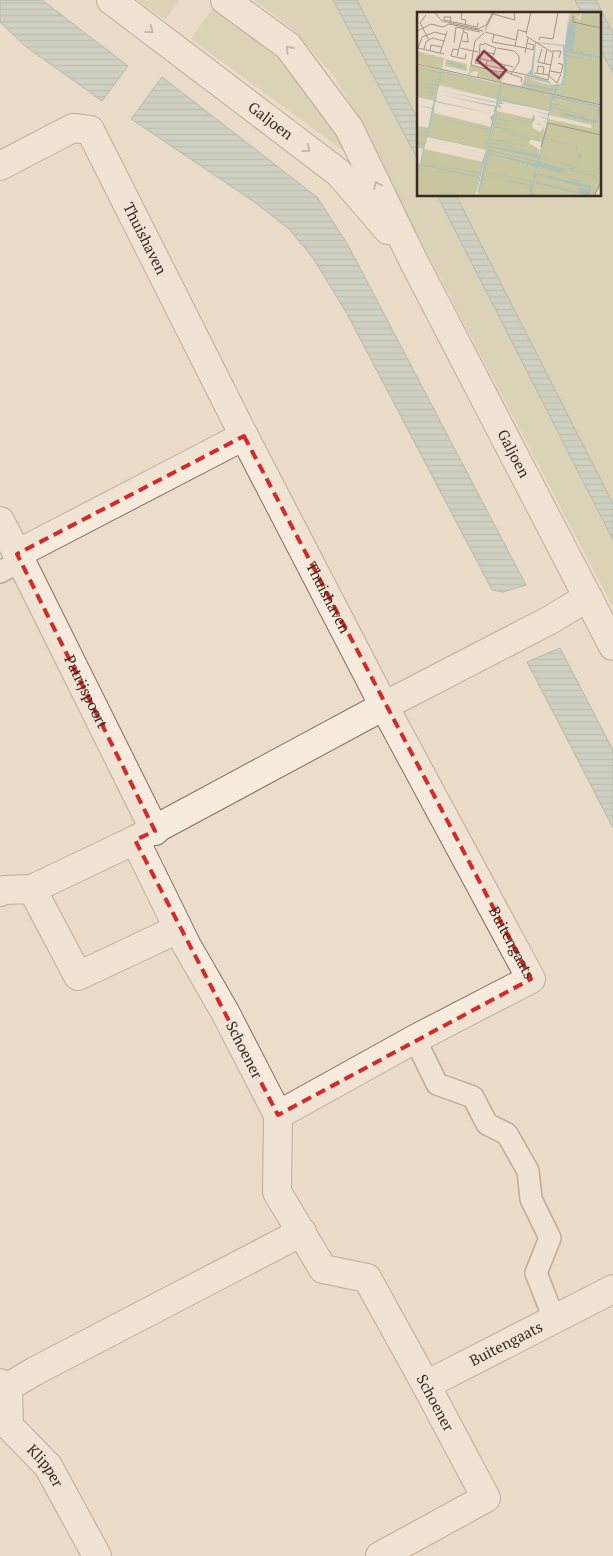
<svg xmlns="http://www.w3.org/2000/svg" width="613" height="1556" font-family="'PT Serif',serif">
	<defs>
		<pattern id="water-rules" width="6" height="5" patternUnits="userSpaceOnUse" patternTransform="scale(1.25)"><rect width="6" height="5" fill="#abc0b6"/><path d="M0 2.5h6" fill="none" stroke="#8c9c94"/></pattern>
	</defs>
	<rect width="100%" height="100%" fill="#ebdccb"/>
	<g fill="#c8c69f">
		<polygon points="137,0 180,0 165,20"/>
		<polygon points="254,0 333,0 418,160 418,195 437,195 613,540 613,607 406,213 357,115 333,75 292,29"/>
		<polygon points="357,0 575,0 582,14 418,14 418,120"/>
		<polygon points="596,0 613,0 613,33"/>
		<polygon points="214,6 280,56 322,108 352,157 191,39"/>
		<polygon points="599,47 613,73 613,504 456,195 599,195"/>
	</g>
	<g fill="url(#water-rules)" stroke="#728e82">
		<polygon points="0,0 42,0 128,66 102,101 25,46 0,22"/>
		<polygon points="333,0 357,0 418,120 418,160"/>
		<polygon points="575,0 596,0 613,33 613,73 599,47 599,14 582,14"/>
		<polygon points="162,77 317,197 348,245 526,585 503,592 492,590 346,312 313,258 289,229 253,201 131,119"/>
		<polygon points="437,195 456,195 613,504 613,540"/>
		<polygon points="560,648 613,750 613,828 527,662"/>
	</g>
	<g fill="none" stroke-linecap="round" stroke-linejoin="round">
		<defs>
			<g id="pedestrian">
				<polyline points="0,572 21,561"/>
				<polyline points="415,1039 437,1084 473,1097 487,1124 507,1134 528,1171 531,1199 550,1238 536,1273 554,1319"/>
			</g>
			<g id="minor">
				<path id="s1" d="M111,0L339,173L388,230"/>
				<path id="s2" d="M225,0L288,46L349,128L413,260L613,646"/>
				<path id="s3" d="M0,166L73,128L90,130L244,436L384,706L531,979L415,1039L278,1115"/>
				<path id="s4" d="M0,521L21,561L155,831"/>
				<polyline points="17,554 244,436"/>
				<polyline points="32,889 135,840"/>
				<polyline points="0,892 4,890 32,889 78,976 178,929"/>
				<path id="s5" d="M0,1383L8,1387L9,1426L48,1466L97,1556"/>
				<path id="s6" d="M426,1385L613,1289"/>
				<polyline points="8,1387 35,1371 302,1232"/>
				<polyline points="380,1556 486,1498 426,1385 367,1278 323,1269 277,1192 278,1115 225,1012 187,946 135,840 384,706 550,620 588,597"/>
			</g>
		</defs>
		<use href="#pedestrian" stroke="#866e61" stroke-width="24"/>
		<use href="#minor" stroke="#866e61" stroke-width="30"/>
		<use href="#pedestrian" stroke="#f6ebdd" stroke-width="21"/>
		<use href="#minor" stroke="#f6ebdd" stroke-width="28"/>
	</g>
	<defs><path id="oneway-chevron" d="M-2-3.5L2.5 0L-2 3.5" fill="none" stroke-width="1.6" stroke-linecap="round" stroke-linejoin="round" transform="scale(1.25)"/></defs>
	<g stroke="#978a80">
		<use href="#oneway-chevron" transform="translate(150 30) rotate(38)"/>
		<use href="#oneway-chevron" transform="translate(289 49) rotate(-132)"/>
		<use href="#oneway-chevron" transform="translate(307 149) rotate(37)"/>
		<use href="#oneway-chevron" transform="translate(377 185) rotate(-116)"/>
	</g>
	<path d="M0 0H613V1556H0ZM244,436L531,979L278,1115L135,840L155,831L17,554Z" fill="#ebdccb" fill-opacity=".55" fill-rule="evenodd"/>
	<path fill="none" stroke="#d62828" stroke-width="4" stroke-dasharray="10 6" stroke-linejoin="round" d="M244,436L531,979L278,1115L135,840L155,831L17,554Z"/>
	<g text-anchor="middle" stroke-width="4" stroke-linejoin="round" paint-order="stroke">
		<g font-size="15" fill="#382922" stroke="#f3e7da">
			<text dy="5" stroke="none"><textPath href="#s1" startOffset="200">Galjoen</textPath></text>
			<text dy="5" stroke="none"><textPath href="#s3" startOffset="221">Thuishaven</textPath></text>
			<text dy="5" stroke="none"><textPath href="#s2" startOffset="545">Galjoen</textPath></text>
			<text dy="5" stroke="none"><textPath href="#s3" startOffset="624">Thuishaven</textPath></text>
			<text dy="5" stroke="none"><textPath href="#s4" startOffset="191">Patrijspoort</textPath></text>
			<text dy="5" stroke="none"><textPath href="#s3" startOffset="1015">Buitengaats</textPath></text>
			<text transform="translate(244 1050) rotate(63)" y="5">Schoener</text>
			<text dy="5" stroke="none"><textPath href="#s6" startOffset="90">Buitengaats</textPath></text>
			<text transform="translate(435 1403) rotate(62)" y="5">Schoener</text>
			<text dy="5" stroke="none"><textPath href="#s5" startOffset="102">Klipper</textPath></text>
		</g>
	</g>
	<g transform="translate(417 12)">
		<rect width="184" height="184" fill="#ebdccb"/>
		<path d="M153,0H164L162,5L157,3L163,8L165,0H184V93L137,82V76L136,82L101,74L106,73L108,65L138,75L145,73ZM0,39L27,46L25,57L0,51ZM0,53L136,84L132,99L82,87L80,99L115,107L116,116L123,120L127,115V119L125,130L114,127L112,131L123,138L120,152L112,151L120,154L71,143L119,155L117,168L121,155L143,160L121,154L131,107L174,116L175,113L132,103L137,86L183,96L184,172L178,184L166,181V184H61L69,138L10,124L6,137L0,135V114L12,117L16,101L74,115L81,87L22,73V70L17,89L0,85ZM53,53L83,61H89L84,70L60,65L61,60L57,59L51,63ZM7,137L66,150L58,184H0V152L3,153Z" fill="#c8c69f"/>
		<path d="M29,47L50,52V59L28,54Z" fill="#c8c69f"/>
		<path d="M152,0L151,13L155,3L153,11L163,13H159L156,40L166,39V42H177L175,44H184V47L150,40V43L184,51L150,44V52L184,60L150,52L147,72L139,76L141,79L136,82L138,75L133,74L132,71L108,65L106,74L102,73H105L108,64L132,69L134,73L144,72L147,63L146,34L119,31L116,62L130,67L97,59L110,62L114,58L118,30L148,33ZM0,56L85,72L59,184L62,166L4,153L0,168L3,153L0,151L3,152L6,137L0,135L6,137L7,133L0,131L7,132L8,129L0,127L8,129L9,125L0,122L9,124L10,121L0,118L10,120L11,117L0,114L11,116L15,97L0,93L15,96L18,85L0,81L18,85L19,82L0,77L19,81L20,78L1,73L20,77L21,74L0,69L21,73L22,70L0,65L21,69L22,66L5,62L22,66L24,62ZM25,59L83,72L80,86L22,74ZM22,74L80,87L79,90L21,78L79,91V94L21,82L20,81ZM21,82L78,95L77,98L20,85L77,98V102L19,89L20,82ZM18,90L77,102L73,105L75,110L17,97ZM17,97L75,110L74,114L17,101ZM16,101L74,114L73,117L15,105ZM15,105L73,118L68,142L9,129L10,125L68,137L11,124ZM10,129L67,142V146L8,133ZM8,133L66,146L65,150L8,137L65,150V154L35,147L65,154L64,158L34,151L64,158L63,161L5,149ZM5,149L63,162V165L4,152ZM86,72L184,94V98L181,105L179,101L182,102L180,98L183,96L137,86L140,88H136L135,91L155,96L135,92V95L184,107L134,96V99L146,102L133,99L127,126L161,134L160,138L164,142V144L163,149V152L161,142H164L159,137L160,134L127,127L125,138L162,146L125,138L124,142L161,150L124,142L123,145L157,155L162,153L155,158L179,164L181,160L177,169L145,161L144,164L163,169L161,170L144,164V161L121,155L119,161L174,174V177L120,163L117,169L161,180L162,176L174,177L172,184L117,171L115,181L124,184H113L112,177L68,167L112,177L114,174L66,163L68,167L64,170L67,171L63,174L105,184L63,174V178L88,184L63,178L60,184L69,143L120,154L70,142ZM86,73L135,84L132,98L83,87L84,84L133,95L84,84ZM83,89L132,99L131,102L114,98L131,103V106L116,103L115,107L80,99L81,95L85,96L82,92H87ZM80,99L115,107L114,110L80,103ZM117,103L130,107V110L125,109L130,111L125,129L76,119L77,115L125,126L77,114L78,111L102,116L78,110L79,107L116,115L79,106L80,103L128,114L122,112L124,109L121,112L115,111L118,108ZM76,119L125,130L123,142L73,130L74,127L123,138L74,126L75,123L111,131L75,123ZM73,131L122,142V143L73,134ZM72,135L121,146V149L72,138ZM72,139L120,150V152L71,141ZM70,143L119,155L116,169L67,159L70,155L67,154L71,152L68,151L72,148ZM123,146L154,153L157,155L149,157L122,150ZM153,157L155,159L179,165L177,169L143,160ZM66,159L115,170L116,171L115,173L67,163Z" fill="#abc0b6" fill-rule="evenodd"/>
		<path fill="none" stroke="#abc0b6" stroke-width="2.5" d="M30,50L47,55M107,72L136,78M146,102L165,106L166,104M166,107L181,110"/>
		<path fill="none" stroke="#a39487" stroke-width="1" d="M17,0L25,9L61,17L69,13L76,0M45,0L44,7L49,8L48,13M76,2L98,8L97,0M9,3L3,11L12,28M156,4V10L184,16M33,9L34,5H27V8L55,14L60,15L61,11M68,18L77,0M0,19L14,12L26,15L32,12L66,19M68,20L99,28M109,22L114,0M77,23L75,30L109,36L108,41M122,28L123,25L136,27L141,0M45,29L51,30V27L50,21L47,20M37,31L39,15L63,20M67,31L79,36L74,49M110,31L109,36L116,38L117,33L110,31L111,26M67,33L63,32L62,46L96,55M98,34L101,18L110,20M1,36L5,25L18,20L29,23L30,19M1,36L27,42M43,36L61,40M80,36L97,39M7,37L9,30L15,26L27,29M125,37L121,50L134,53M42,38L36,37L34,44L48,47L49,42M13,39L14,33L25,35M62,39L78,42M135,39H144L142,46M23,41L29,23M61,43L58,51L63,52L64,47M40,44L47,17M70,48L69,53L86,57L88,53M0,52L184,93M127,52L130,37M54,53L81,60M54,53L58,29L67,21M133,59L144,61L146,53L141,51M81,60L92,59L131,68L136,41L109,24M89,60L94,62L102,50V44L97,39M117,61L132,63M120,61L121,54L127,55L126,62M94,62L105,66L104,70M132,64L140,71L144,62M124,135L131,111L184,123M177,184L184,170"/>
		<path fill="#8e3746" fill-opacity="0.15" stroke="#8e3746" stroke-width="2.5" d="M67,39L89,58L82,66L60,48Z"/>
		<rect width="184" height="184" fill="none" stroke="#382922" stroke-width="2.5"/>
	</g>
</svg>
